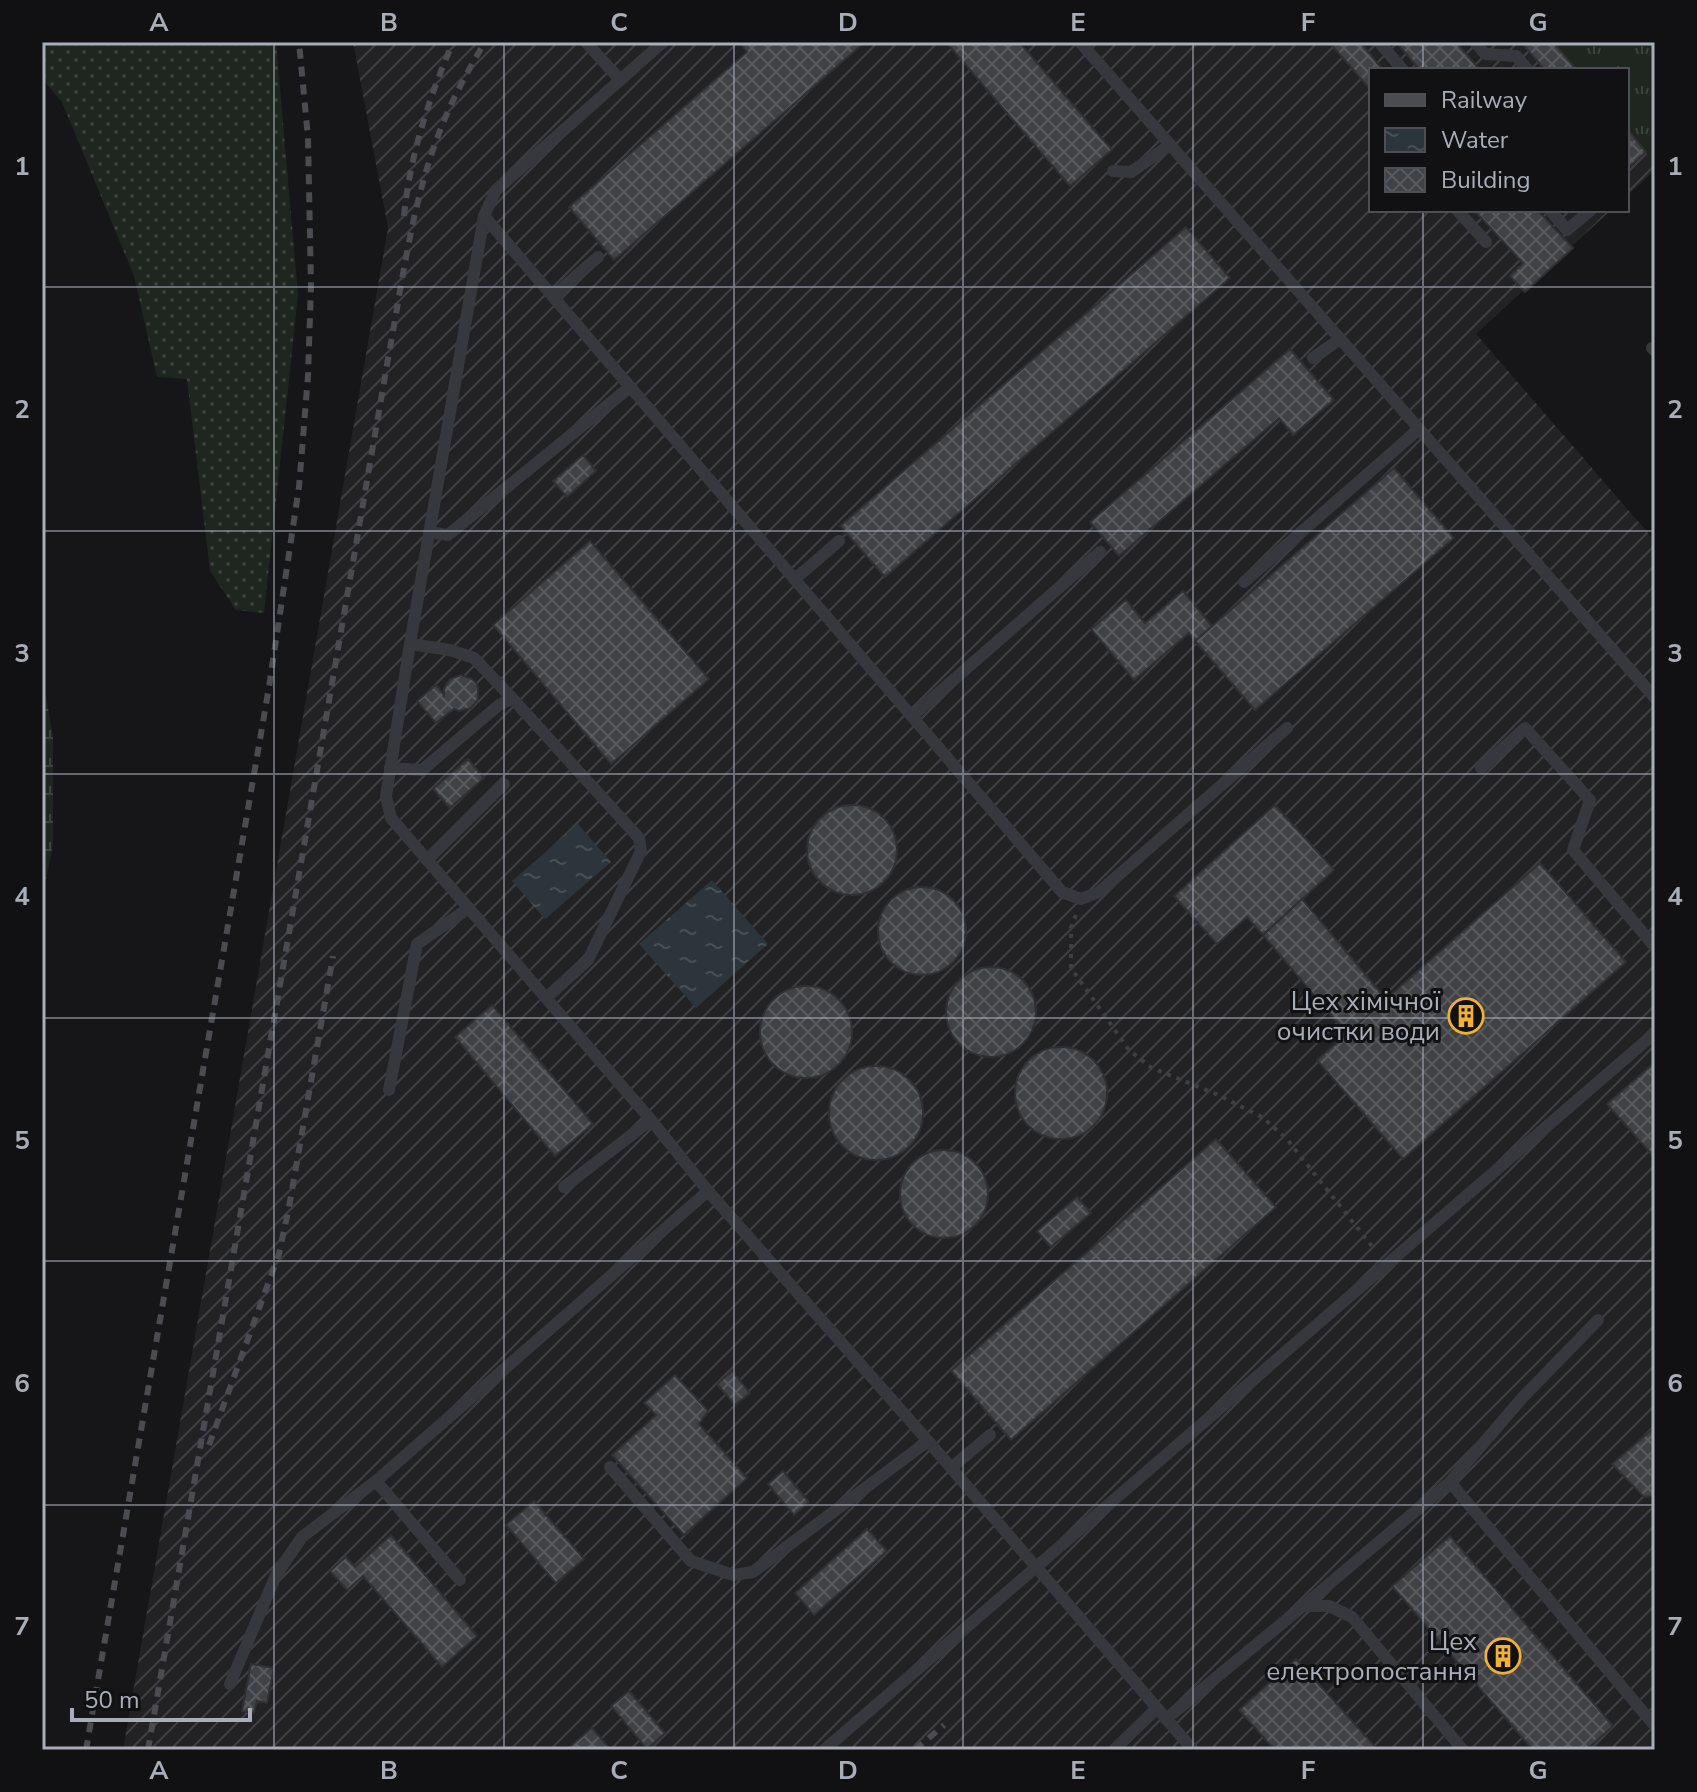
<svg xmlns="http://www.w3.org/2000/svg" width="1697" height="1792" font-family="'Nunito Sans',sans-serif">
	<defs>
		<pattern id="industrial-furrows" width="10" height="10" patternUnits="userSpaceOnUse" patternTransform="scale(2)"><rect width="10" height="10" fill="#222225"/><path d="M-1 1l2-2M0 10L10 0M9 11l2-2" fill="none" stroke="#3f3f43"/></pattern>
		<pattern id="grass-tufts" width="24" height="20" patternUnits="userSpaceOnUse" patternTransform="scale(2)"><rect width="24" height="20" fill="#1e261f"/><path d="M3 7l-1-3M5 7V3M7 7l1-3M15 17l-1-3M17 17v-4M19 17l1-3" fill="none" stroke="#3c433d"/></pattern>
		<pattern id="wetland-marsh" width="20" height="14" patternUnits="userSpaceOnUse" patternTransform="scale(2)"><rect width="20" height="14" fill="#1e261f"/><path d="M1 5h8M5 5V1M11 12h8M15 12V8" fill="none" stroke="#3c433d"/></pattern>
		<pattern id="garden-dots" width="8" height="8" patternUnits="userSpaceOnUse" patternTransform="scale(2)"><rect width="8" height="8" fill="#1e261f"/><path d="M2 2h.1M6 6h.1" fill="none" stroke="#3c433d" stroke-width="1.8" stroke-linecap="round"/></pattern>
		<pattern id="water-ripples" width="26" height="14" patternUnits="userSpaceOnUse" patternTransform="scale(2)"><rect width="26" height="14" fill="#2c353c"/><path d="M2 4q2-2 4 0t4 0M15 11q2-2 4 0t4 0" fill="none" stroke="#485056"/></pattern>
		<pattern id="building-cross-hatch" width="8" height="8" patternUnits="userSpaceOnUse" patternTransform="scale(2)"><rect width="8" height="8" fill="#404145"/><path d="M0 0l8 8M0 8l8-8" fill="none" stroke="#595a5e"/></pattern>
	</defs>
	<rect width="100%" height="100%" fill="#161618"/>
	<g fill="url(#industrial-furrows)">
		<polygon points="353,42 1553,42 1577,70 1371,70 1371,210 1611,210 1476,334 1655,541 1655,1750 123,1750 388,228"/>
		<polygon points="1627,130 1655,163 1655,170 1627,196"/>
	</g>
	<polygon fill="url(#grass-tufts)" points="1553,42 1655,42 1655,163 1627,130 1627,70 1577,70"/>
	<polygon fill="url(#wetland-marsh)" points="42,673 53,737 53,844 42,899"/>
	<polygon fill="url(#garden-dots)" points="42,42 276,42 298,295 264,613 236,610 210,571 187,379 157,377 134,276 62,102 42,79"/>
	<g fill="url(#water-ripples)">
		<polygon points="578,824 611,862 545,919 512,881"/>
		<polygon points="712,880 768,944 696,1008 639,944"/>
	</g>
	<g fill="url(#building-cross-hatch)" stroke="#303034" stroke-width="2">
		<polygon points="739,42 865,42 614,260 569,207 747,52"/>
		<polygon points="946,42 1019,42 1112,150 1070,186"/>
		<polygon points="1329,42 1360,42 1383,70 1371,70 1371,90"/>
		<polygon points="1396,42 1456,42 1480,70 1420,70"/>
		<polygon points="1521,42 1553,42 1577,70 1545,70"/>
		<polygon points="1627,129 1646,152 1628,168 1627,166"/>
		<polygon points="1474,210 1537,210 1573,248 1525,292 1510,276 1523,263"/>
		<polygon points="1186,227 1230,278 885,577 840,526"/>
		<polygon points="1290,349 1334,400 1293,435 1279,418 1119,556 1090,522"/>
		<polygon points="583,455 596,471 567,497 553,481"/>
		<polygon points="1394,468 1454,538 1255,710 1195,641"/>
		<polygon points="590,541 709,679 611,764 493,625"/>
		<polygon points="1183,591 1212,626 1195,641 1189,633 1134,680 1091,629 1126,600 1145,623"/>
		<polygon points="461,675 472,679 476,683 478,688 478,699 471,708 459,711 454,709 436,723 417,701 436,685 444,695 444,689 450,679"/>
		<polygon points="468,759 484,778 450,808 433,789"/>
		<circle cx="852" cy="850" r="45"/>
		<polygon points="1275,805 1334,870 1263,935 1247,917 1217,944 1174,896"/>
		<polygon points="1540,863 1626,962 1403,1159 1317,1060"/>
		<circle cx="922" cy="931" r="44"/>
		<polygon points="1302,899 1386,999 1347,1034 1263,935"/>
		<circle cx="991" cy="1012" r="45"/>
		<circle cx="806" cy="1032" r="46"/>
		<polygon points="492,1005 593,1124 555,1156 455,1037"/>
		<circle cx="1061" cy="1093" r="46"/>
		<polygon points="1655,1062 1655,1158 1607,1104"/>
		<circle cx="876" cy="1113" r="47"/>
		<polygon points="1216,1139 1276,1207 1011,1440 951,1371"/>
		<circle cx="944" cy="1194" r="44"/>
		<polygon points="1077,1197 1091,1213 1051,1247 1037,1231"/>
		<polygon points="732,1371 750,1393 735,1405 717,1384"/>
		<polygon points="675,1375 708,1411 699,1424 747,1478 684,1535 612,1455 656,1415 644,1403"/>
		<polygon points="1655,1427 1655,1496 1644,1497 1612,1464"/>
		<polygon points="783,1471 809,1502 794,1515 768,1484"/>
		<polygon points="534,1501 584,1559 556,1583 506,1525"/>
		<polygon points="867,1529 887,1551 814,1615 795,1593"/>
		<polygon points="391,1535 477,1636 442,1667 363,1576 347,1590 330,1571 346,1557 355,1567"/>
		<polygon points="1450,1536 1613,1726 1586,1750 1533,1750 1392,1586"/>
		<polygon points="1296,1659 1378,1750 1275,1750 1239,1710"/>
		<polygon points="251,1664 274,1668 267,1703 257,1701 254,1713 242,1711"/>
		<polygon points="629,1691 665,1733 647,1749 611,1706"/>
		<polygon points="592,1728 611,1750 566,1750"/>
	</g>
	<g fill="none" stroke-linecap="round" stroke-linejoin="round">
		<polyline stroke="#3d3f44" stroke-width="4" stroke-dasharray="4 6" stroke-linecap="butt" points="1076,915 1071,927 1071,968 1129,1050 1152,1068 1216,1094 1262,1117 1286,1138 1375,1250"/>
		<g stroke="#37383d" stroke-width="12">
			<polyline points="586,42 620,80"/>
			<polyline points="663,42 496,190 484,216 410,644 386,796 391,818 651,1120 708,1191 928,1441 1193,1750"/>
			<polyline points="1080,42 1655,698"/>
			<polyline points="1379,42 1403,70"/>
			<polyline points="1475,42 1485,54 1516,56 1528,70"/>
			<polyline points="1113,171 1131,172 1170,145"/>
			<polyline points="1457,210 1486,242"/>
			<polyline points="1550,210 1567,230 1591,210"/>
			<polyline points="484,216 1062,892 1081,899 1099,892 1287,728"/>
			<polyline points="553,296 598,257"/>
			<polyline points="1652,348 1655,351"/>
			<polyline points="1313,358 1340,339"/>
			<polyline points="429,532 448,535 630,387"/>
			<polyline points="795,579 839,541"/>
			<polyline points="1244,582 1419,429"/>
			<polyline points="410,644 450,650 474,658 512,698"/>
			<polyline points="912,716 1100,552"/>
			<polyline points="390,768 422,770 499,705 512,698 639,838 641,851 588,960 546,998"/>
			<polyline points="1481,768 1525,728 1590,800 1573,850 1655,947"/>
			<polyline points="427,860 504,784"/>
			<polyline points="389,1090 417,944 469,908"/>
			<polyline points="564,1187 651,1120"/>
			<polyline points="610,1467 691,1561 733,1575 753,1572 928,1441"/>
			<polyline points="951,1468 990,1435"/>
			<polyline points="376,1481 460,1580"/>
			<polyline points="1450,1482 1655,1726"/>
			<polyline points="1303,1606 1450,1482 1524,1396 1598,1320"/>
			<polyline points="230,1684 276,1575 302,1537 376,1481 708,1191"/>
			<polyline points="1166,1719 1303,1606 1329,1606 1352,1617 1463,1750"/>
			<polyline points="824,1750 1655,1033"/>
			<polyline points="1114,1750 1157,1708"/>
		</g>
		<g stroke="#4a4c52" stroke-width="6" stroke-dasharray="10 8" stroke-linecap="butt">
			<path d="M404,216C410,155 429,98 453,42"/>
			<polyline points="209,1445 279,1254 289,1207 333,956"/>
			<polyline points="86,1750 269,687 299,487 308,376 311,286 308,138 299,42"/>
			<path d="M148,1750L388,359C402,285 411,207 438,136C450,103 467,72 485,42"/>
			<polyline points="915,1750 944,1725"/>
		</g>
	</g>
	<path fill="none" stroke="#a8adb8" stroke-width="2" stroke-opacity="0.55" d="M274,42V1750M504,42V1750M734,42V1750M963,42V1750M1193,42V1750M1423,42V70M1423,210V1750M42,287H1655M42,531H1655M42,774H1655M42,1018H1655M42,1261H1655M42,1505H1655"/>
	<defs>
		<symbol id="building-ring" viewBox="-11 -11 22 22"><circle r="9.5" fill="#111113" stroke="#f2b134" stroke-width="1.5"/><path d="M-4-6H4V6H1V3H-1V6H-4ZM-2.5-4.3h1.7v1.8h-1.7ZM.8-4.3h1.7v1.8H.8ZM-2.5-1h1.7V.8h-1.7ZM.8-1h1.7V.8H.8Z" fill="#f2b134"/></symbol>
	</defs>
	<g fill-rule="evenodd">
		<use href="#building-ring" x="1446" y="996" width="40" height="40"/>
		<use href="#building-ring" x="1483" y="1636" width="40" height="40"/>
	</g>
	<g text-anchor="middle" stroke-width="6" stroke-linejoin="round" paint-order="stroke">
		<g font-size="26" fill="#a8adb8" stroke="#111113" text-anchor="end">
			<text x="1440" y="1010">Цех хімічної<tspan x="1440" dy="30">очистки води</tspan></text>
			<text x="1477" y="1650">Цех<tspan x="1477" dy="30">електропостання</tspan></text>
		</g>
	</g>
	<rect width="1697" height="1792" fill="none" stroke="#111113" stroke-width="88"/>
	<rect x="1369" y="68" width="260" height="144" fill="#111113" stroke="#4d4f55" stroke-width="2"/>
	<rect x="1385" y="94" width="40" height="12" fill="#4a4c52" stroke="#4d4f55" stroke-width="2"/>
	<text x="1441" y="108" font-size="24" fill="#a8adb8">Railway</text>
	<rect x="1385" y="128" width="40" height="24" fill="url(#water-ripples)" stroke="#4d4f55" stroke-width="2"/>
	<text x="1441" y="148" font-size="24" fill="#a8adb8">Water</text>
	<rect x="1385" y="168" width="40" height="24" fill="url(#building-cross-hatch)" stroke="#4d4f55" stroke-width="2"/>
	<text x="1441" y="188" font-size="24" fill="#a8adb8">Building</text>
	<path d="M72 1708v12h178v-12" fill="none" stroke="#a8adb8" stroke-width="4"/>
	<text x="84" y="1708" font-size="24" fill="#a8adb8" stroke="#111113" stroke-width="6" paint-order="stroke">50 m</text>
	<rect x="44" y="44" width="1609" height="1704" fill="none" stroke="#a8adb8" stroke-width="3"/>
	<g font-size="26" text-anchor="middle" font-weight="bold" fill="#a8adb8">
		<text x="159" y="31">A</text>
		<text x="389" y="31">B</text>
		<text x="619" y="31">C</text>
		<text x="848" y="31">D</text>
		<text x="1078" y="31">E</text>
		<text x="1308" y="31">F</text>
		<text x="1538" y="31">G</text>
		<text x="22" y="175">1</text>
		<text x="1675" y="175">1</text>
		<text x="22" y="418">2</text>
		<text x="1675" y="418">2</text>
		<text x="22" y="662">3</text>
		<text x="1675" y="662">3</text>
		<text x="22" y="905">4</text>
		<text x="1675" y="905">4</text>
		<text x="22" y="1149">5</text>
		<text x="1675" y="1149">5</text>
		<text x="22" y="1392">6</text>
		<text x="1675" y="1392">6</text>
		<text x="22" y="1635">7</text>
		<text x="1675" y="1635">7</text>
		<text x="159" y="1779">A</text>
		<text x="389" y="1779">B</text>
		<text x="619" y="1779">C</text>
		<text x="848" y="1779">D</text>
		<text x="1078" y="1779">E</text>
		<text x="1308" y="1779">F</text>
		<text x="1538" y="1779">G</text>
	</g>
</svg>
